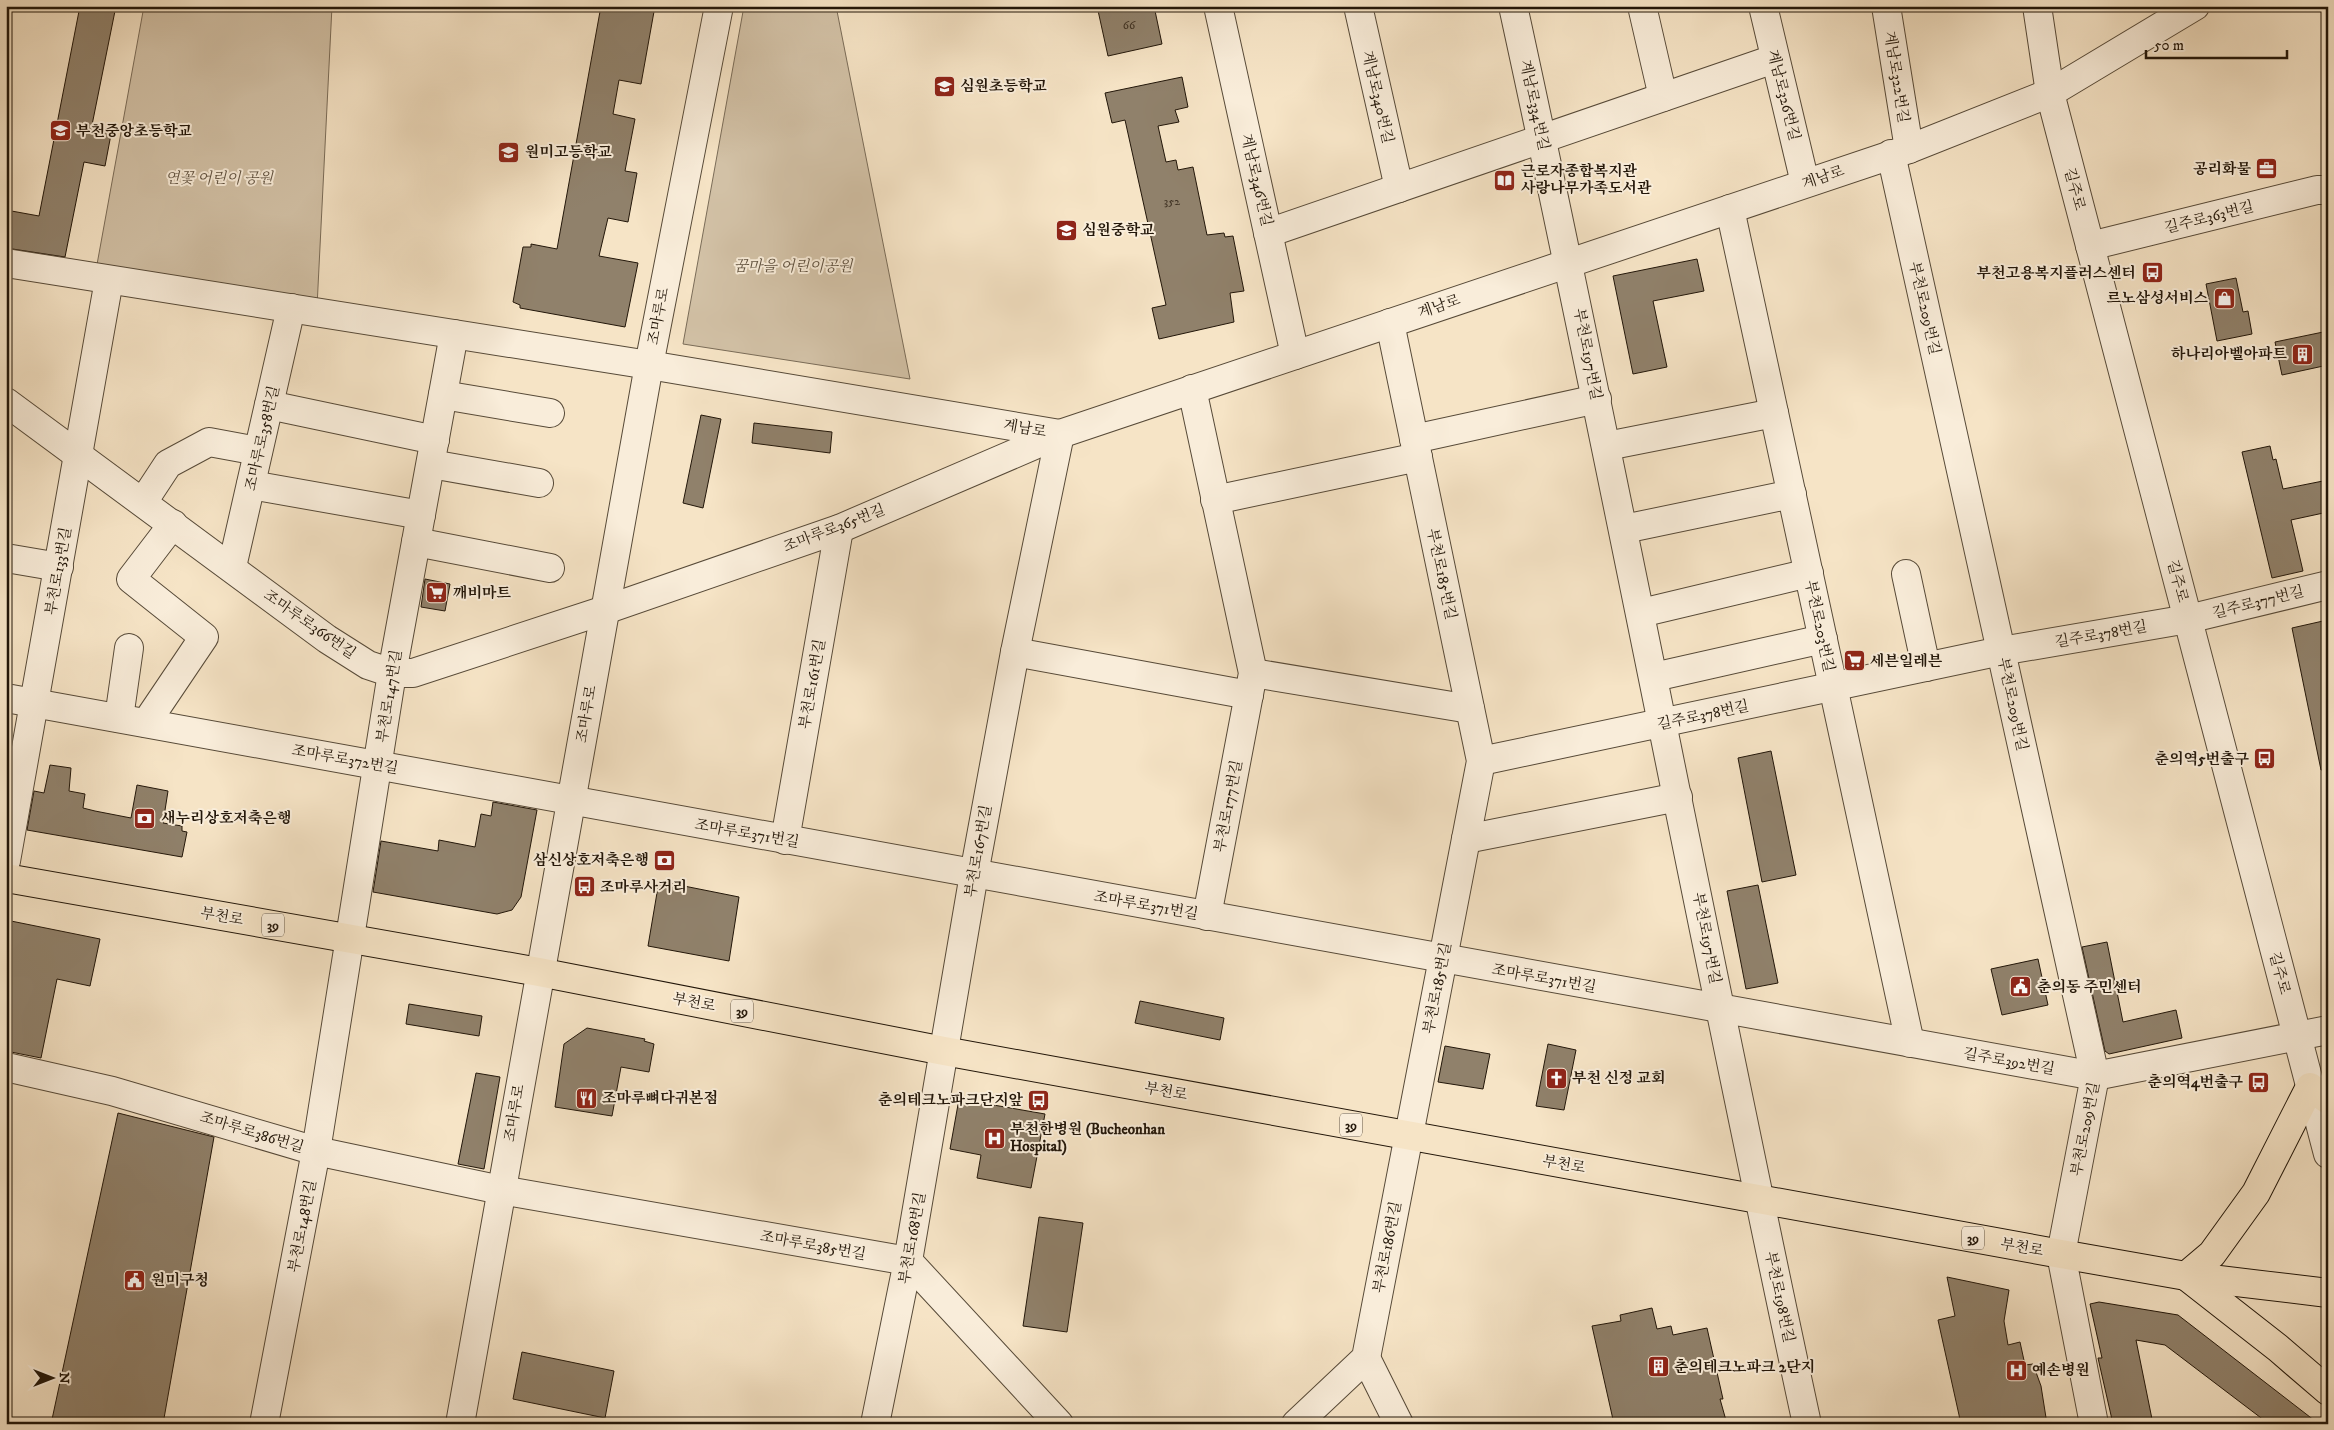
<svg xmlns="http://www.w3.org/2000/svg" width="2334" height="1430" font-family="'IM FELL DW Pica','Noto Serif KR',serif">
	<rect width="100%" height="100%" fill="#f6e4c6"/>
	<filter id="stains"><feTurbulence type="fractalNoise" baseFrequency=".004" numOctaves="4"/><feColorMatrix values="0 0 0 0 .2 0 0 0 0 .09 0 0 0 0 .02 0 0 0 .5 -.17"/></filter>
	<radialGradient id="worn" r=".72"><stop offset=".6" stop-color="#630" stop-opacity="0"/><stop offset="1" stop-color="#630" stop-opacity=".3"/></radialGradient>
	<g fill="#d2c1a6" stroke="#7a6c58">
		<polygon points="144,6 332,6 317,307 96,270"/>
		<polygon points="744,6 836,6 910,379 683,344"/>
	</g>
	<g fill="#90816b" stroke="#221609">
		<polygon points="80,6 116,6 92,125 112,129 105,166 84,162 65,257 6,248 6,210 39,216"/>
		<polygon points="601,6 655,6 641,84 619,80 613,114 635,119 625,171 637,173 628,222 608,218 599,256 638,263 625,327 520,308 520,305 513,302 523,247 531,247 531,244 557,249"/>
		<polygon points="1097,6 1154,6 1162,44 1108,56"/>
		<polygon points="1182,77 1188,107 1175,110 1179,122 1158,126 1166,162 1176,160 1178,170 1193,167 1207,235 1224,233 1225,237 1233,236 1244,291 1230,293 1234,322 1159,339 1152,308 1166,305 1125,120 1112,123 1105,93"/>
		<polygon points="1697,259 1704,291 1653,301 1667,367 1633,374 1613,276"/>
		<polygon points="2236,278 2243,312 2248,311 2252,334 2217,341 2206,284"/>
		<polygon points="2328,331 2328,365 2282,375 2275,342"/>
		<polygon points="701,415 721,419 703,508 683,503"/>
		<polygon points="754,423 832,432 830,453 752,443"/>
		<polygon points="2270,446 2273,460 2276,459 2283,489 2328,480 2328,512 2291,520 2303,571 2272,578 2242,452"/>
		<polygon points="425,579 450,584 445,611 421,607"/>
		<polygon points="2323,621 2328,644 2328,769 2321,770 2292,628"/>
		<polygon points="1771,751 1796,875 1762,882 1738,758"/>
		<polygon points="50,765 71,768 69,791 85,794 83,808 95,811 131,818 137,785 168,791 163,823 182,826 182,831 187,832 182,857 27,830 34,791 44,793"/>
		<polygon points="493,802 537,810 521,897 512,910 497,914 373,892 381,841 438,851 439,840 475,847 481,814 491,816"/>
		<polygon points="659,881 739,897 729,961 648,946"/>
		<polygon points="1758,885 1778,983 1746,989 1727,891"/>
		<polygon points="6,920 100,939 90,986 57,979 41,1058 6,1051"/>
		<polygon points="2107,942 2123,1022 2176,1010 2182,1038 2109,1054 2105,1051 2082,947"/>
		<polygon points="2038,959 2048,1005 2002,1015 1991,969"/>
		<polygon points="1140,1001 1224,1018 1220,1040 1135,1023"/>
		<polygon points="409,1004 482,1016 479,1036 406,1024"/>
		<polygon points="587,1028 645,1039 644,1041 654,1044 649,1072 621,1067 612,1116 555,1107 564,1044"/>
		<polygon points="1548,1044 1576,1050 1564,1110 1536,1106"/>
		<polygon points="1445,1046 1490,1054 1483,1089 1438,1082"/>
		<polygon points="476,1073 500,1077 484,1169 458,1164"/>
		<polygon points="959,1099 1045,1114 1031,1188 977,1178 981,1155 950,1149"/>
		<polygon points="118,1113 214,1137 163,1424 51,1424"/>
		<polygon points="1039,1217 1083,1223 1067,1332 1023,1326"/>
		<polygon points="1947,1277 2009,1290 2004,1321 2008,1345 2020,1342 2025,1365 2033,1364 2041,1386 2047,1424 1961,1424 1938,1320 1955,1316"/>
		<polygon points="2099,1302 2178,1315 2319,1424 2269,1424 2165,1345 2136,1340 2153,1424 2113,1424 2098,1358 2102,1358 2090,1304"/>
		<polygon points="1652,1308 1657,1329 1671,1326 1673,1335 1707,1328 1723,1399 1720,1399 1727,1424 1614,1424 1592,1326 1621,1321 1620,1315"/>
		<polygon points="522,1352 614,1371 605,1418 513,1399"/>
	</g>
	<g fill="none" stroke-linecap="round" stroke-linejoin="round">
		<defs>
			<g id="minor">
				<polyline points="1218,6 1295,355"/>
				<polyline points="1358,6 1399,188"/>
				<path d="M1513,6C1616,478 1705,952 1807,1424"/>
				<polyline points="1642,6 1663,97"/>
				<polyline points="1763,6 1805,183"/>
				<polyline points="1886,6 1909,149"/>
				<polyline points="2037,6 2050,93 2328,1154"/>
				<polyline points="1891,154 2095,1076 2061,1254 2094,1424"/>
				<polyline points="1730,209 1910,1043"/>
				<polyline points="1268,233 1774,59"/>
				<polyline points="2090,246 2317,190 2328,190"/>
				<polyline points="6,263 649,365 1060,434"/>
				<polyline points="1192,389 1253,673 1207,916"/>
				<polyline points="443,395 550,413"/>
				<polyline points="6,402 327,639 368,665 392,673 413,673 605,610 839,529 1060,434 1909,149 2050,93 2195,6"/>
				<polyline points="269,405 435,440"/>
				<polyline points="1414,439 1597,399"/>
				<polyline points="1607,446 1774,413"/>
				<polyline points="431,464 539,483"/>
				<polyline points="251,485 421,515"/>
				<polyline points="1215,500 1418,457"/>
				<polyline points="143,502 168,464 209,442 258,451"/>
				<polyline points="1624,529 1792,494"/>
				<polyline points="416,542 550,568"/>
				<polyline points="6,558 59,567"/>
				<polyline points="232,567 291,308"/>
				<polyline points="1906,574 1926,667"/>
				<polyline points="1641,613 1809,573"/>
				<polyline points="1015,652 1249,695"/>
				<polyline points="1253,673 1470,709"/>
				<polyline points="1654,677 1823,639"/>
				<polyline points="6,698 2095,1076 2328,1030"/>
				<polyline points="119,718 129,648"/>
				<polyline points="146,723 204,637 131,579 173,524"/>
				<polyline points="1481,761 2001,651 2188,619 2328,585"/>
				<polyline points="1466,839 1678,797"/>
				<polyline points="785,840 839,529"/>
				<polyline points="6,861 109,280"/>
				<polyline points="6,1067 112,1091 316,1151 501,1190 908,1261 1059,1424"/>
				<polyline points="1366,1358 1399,1424"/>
				<polyline points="264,1424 316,1151 392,673 454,334"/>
				<polyline points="460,1424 649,365 719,6"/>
				<polyline points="875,1424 908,1261 974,874 1015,652 1060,434"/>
				<polyline points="1296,1424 1366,1358 1481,761 1390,323"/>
			</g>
			<g id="major">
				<polyline points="6,878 539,972 944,1051 2061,1254 2186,1276 2328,1293"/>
				<polyline points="2186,1276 2212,1254 2256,1193 2310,1087 2328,1100"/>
				<polyline points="2186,1276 2278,1348 2328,1391"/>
			</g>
		</defs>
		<use href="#minor" stroke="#574a38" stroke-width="30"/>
		<use href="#major" stroke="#221609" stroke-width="30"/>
		<use href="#minor" stroke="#f9edda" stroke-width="28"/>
		<use href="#major" stroke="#f6e4c6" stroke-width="28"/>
	</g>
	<defs>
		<symbol id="school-square" viewBox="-11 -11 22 22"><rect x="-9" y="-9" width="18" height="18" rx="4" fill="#8f2418" stroke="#f9edda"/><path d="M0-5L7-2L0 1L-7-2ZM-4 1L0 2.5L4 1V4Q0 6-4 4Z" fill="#fff"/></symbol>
		<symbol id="office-square" viewBox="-11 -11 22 22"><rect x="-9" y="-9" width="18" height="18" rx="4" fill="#8f2418" stroke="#f9edda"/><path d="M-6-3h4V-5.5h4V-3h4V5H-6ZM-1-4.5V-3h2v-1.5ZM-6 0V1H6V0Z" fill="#fff"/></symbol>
		<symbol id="library-square" viewBox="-11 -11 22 22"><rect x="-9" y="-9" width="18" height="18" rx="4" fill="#8f2418" stroke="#f9edda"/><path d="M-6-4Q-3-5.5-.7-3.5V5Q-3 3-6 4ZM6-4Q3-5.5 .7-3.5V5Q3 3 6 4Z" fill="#fff"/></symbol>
		<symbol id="bus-square" viewBox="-11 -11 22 22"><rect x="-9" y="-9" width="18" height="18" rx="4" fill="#8f2418" stroke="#f9edda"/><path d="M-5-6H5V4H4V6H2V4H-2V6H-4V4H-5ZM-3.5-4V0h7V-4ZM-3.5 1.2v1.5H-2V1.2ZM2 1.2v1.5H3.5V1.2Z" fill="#fff"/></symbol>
		<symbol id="shop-square" viewBox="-11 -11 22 22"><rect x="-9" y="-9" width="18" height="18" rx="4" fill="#8f2418" stroke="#f9edda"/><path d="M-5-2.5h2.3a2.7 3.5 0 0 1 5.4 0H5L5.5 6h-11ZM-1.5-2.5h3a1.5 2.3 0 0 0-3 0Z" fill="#fff"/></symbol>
		<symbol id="building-square" viewBox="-11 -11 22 22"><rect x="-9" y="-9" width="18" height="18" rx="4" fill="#8f2418" stroke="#f9edda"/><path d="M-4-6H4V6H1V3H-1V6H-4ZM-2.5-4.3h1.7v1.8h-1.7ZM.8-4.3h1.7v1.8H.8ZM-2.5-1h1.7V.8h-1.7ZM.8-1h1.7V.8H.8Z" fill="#fff"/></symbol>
		<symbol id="supermarket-square" viewBox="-11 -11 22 22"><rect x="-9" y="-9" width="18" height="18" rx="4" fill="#8f2418" stroke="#f9edda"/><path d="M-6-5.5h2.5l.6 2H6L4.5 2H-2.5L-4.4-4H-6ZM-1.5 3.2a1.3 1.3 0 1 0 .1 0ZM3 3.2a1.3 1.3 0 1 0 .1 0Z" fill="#fff"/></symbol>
		<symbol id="bank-square" viewBox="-11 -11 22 22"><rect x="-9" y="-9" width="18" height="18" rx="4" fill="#8f2418" stroke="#f9edda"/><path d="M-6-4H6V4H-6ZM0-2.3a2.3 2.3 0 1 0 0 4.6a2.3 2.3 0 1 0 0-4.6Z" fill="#fff"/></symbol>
		<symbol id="civic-square" viewBox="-11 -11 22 22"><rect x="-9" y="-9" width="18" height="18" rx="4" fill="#8f2418" stroke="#f9edda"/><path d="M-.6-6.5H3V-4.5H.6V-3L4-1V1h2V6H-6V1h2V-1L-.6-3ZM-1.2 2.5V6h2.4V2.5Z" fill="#fff"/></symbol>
		<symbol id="church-square" viewBox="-11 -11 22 22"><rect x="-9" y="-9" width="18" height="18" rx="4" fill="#8f2418" stroke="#f9edda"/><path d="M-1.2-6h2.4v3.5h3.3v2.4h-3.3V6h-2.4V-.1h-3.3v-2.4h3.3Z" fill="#fff"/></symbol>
		<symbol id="restaurant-square" viewBox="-11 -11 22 22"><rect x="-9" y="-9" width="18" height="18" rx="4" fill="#8f2418" stroke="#f9edda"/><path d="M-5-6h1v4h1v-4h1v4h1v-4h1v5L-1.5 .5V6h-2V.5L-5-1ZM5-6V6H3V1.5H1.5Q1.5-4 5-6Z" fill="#fff"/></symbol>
		<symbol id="hospital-square" viewBox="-11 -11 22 22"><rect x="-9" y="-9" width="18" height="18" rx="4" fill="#8f2418" stroke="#f9edda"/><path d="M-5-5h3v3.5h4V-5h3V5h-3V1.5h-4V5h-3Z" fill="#fff"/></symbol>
	</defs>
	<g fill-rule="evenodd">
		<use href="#school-square" x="932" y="74" width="25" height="25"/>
		<use href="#school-square" x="48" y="118" width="25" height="25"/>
		<use href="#school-square" x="496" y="140" width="25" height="25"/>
		<use href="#office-square" x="2254" y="156" width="25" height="25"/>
		<use href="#library-square" x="1492" y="168" width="25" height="25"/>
		<use href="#school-square" x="1054" y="218" width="25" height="25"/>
		<use href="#bus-square" x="2140" y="260" width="25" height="25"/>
		<use href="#shop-square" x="2212" y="286" width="25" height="25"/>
		<use href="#building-square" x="2290" y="342" width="25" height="25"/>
		<use href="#supermarket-square" x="424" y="580" width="25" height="25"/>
		<use href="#supermarket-square" x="1842" y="648" width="25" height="25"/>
		<use href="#bus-square" x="2252" y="746" width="25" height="25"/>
		<use href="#bank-square" x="132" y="806" width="25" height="25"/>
		<use href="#bank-square" x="652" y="848" width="25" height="25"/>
		<use href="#bus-square" x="572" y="874" width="25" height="25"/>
		<use href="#civic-square" x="2008" y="974" width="25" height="25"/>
		<use href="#church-square" x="1544" y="1066" width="25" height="25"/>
		<use href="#bus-square" x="2246" y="1070" width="25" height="25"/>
		<use href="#restaurant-square" x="574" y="1086" width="25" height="25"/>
		<use href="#bus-square" x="1026" y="1088" width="25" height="25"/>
		<use href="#hospital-square" x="982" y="1126" width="25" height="25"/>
		<use href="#civic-square" x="122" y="1268" width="25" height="25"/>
		<use href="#building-square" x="1646" y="1354" width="25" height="25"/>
		<use href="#hospital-square" x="2004" y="1358" width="25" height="25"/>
	</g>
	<g text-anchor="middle" stroke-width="4" stroke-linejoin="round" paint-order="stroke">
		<g font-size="12" fill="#3e3122">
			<text x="1129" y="29">66</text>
			<text x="1172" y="205">352</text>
		</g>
		<g fill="#f9edda" stroke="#625648" stroke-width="1">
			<rect x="262" y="913.5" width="22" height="23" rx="4"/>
			<rect x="731" y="999.5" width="22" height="23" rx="4"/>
			<rect x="1340" y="1113.5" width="22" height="23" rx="4"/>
			<rect x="1962" y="1226.5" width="22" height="23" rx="4"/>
		</g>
		<g font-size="14" font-weight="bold" fill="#221609">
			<text x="273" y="930">39</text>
			<text x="742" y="1016">39</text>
			<text x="1351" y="1130">39</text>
			<text x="1973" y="1243">39</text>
		</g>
		<g font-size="15" fill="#221609" stroke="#f9edda">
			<text transform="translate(1897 77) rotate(81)" y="5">계남로322번길</text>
			<text transform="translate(1784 95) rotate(76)" y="5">계남로326번길</text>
			<text transform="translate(1378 97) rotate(77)" y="5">계남로340번길</text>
			<text transform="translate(1535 105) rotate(78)" y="5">계남로334번길</text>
			<text transform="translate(1823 177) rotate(-19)" y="5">계남로</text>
			<text transform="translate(1257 180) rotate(77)" y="5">계남로346번길</text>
			<text transform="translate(2075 189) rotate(75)" y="5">길주로</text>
			<text transform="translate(2209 217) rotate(-14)" y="5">길주로363번길</text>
			<text transform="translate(1439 306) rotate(-19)" y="5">계남로</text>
			<text transform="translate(1925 308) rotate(77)" y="5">부천로209번길</text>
			<text transform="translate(658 316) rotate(-79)" y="5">조마루로</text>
			<text transform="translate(1588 354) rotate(79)" y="5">부천로197번길</text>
			<text transform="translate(1025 428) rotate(10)" y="5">계남로</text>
			<text transform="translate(262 438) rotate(-77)" y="5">조마루로358번길</text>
			<text transform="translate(834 528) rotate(-21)" y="5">조마루로365번길</text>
			<text transform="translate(58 571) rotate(-80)" y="5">부천로133번길</text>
			<text transform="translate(1442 574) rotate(78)" y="5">부천로185번길</text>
			<text transform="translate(2178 581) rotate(75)" y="5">길주로</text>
			<text transform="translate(2258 602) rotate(-14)" y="5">길주로377번길</text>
			<text transform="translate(310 624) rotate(35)" y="5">조마루로366번길</text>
			<text transform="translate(1820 626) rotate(78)" y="5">부천로203번길</text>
			<text transform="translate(2101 634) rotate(-10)" y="5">길주로378번길</text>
			<text transform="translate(812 684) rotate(-80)" y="5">부천로161번길</text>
			<text transform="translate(389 696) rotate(-81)" y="5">부천로147번길</text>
			<text transform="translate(2013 704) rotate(78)" y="5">부천로209번길</text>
			<text transform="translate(586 714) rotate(-80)" y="5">조마루로</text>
			<text transform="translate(1703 715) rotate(-12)" y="5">길주로378번길</text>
			<text transform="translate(345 759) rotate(10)" y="5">조마루로372번길</text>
			<text transform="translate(1228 806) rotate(-79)" y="5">부천로177번길</text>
			<text transform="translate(747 833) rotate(10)" y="5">조마루로371번길</text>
			<text transform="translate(978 851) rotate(-80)" y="5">부천로167번길</text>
			<text transform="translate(1146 905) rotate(10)" y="5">조마루로371번길</text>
			<text transform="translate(222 916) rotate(10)" y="5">부천로</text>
			<text transform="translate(1707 938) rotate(79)" y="5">부천로197번길</text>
			<text transform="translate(2280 973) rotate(75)" y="5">길주로</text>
			<text transform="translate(1544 978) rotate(10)" y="5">조마루로371번길</text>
			<text transform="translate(1437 988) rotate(-79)" y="5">부천로185번길</text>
			<text transform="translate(694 1002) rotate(11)" y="5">부천로</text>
			<text transform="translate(2009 1061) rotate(10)" y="5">길주로392번길</text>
			<text transform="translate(1166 1091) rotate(10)" y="5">부천로</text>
			<text transform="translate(514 1113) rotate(-80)" y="5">조마루로</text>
			<text transform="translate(2085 1129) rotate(-79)" y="5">부천로209번길</text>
			<text transform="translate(252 1132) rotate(17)" y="5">조마루로386번길</text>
			<text transform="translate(1564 1164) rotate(10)" y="5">부천로</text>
			<text transform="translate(302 1226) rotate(-79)" y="5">부천로148번길</text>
			<text transform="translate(912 1238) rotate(-80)" y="5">부천로168번길</text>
			<text transform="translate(813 1245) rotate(10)" y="5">조마루로385번길</text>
			<text transform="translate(1387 1247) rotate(-79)" y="5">부천로186번길</text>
			<text transform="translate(2022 1247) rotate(10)" y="5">부천로</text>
			<text transform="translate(1780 1297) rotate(78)" y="5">부천로198번길</text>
		</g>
		<g font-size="15" font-weight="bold" fill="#221609" stroke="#f9edda" text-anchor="start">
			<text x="960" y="91">심원초등학교</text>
			<text x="76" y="136">부천중앙초등학교</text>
			<text x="525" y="157">원미고등학교</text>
			<text x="2251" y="174" text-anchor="end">공리화물</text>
			<text x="1521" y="176">근로자종합복지관<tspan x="1521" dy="17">사랑나무가족도서관</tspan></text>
			<text x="1082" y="235">심원중학교</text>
			<text x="2136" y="278" text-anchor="end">부천고용복지플러스센터</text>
			<text x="2208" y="303" text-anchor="end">르노삼성서비스</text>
			<text x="2287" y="359" text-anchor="end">하나리아벨아파트</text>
			<text x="453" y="598">깨비마트</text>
			<text x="1870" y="666">세븐일레븐</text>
			<text x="2249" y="764" text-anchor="end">춘의역5번출구</text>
			<text x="161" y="823">새누리상호저축은행</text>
			<text x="649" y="865" text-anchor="end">삼신상호저축은행</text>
			<text x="600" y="892">조마루사거리</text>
			<text x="2037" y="992">춘의동 주민센터</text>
			<text x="1572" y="1083">부천 신정 교회</text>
			<text x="2243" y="1087" text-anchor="end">춘의역4번출구</text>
			<text x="602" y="1103">조마루뼈다귀본점</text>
			<text x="1023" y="1105" text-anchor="end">춘의테크노파크단지앞</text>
			<text x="1010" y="1134">부천한병원 (Bucheonhan<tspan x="1010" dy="17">Hospital)</tspan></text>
			<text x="151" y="1285">원미구청</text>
			<text x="1674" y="1372">춘의테크노파크 2단지</text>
			<text x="2032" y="1375">예손병원</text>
		</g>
		<g font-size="15" font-style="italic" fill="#605240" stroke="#f9edda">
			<text x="219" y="183">연꽃 어린이 공원</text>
			<text x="793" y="271">꿈마을 어린이공원</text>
		</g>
	</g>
	<rect width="2334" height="1430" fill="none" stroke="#f6e4c6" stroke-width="25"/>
	<rect x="8" y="8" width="2319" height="1415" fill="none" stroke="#221609" stroke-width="2.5"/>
	<rect x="12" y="12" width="2309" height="1405" fill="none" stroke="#221609"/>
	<g transform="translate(52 1378) rotate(90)" stroke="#f9edda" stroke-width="4" paint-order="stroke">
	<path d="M0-4L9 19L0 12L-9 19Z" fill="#221609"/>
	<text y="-8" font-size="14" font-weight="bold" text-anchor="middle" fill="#221609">N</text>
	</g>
	<path d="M2146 50v8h141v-8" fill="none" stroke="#221609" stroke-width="2.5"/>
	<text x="2154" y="50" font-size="15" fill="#221609" stroke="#f9edda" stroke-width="4" paint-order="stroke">50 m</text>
	<rect width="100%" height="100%" filter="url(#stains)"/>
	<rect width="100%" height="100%" fill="url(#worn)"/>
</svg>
